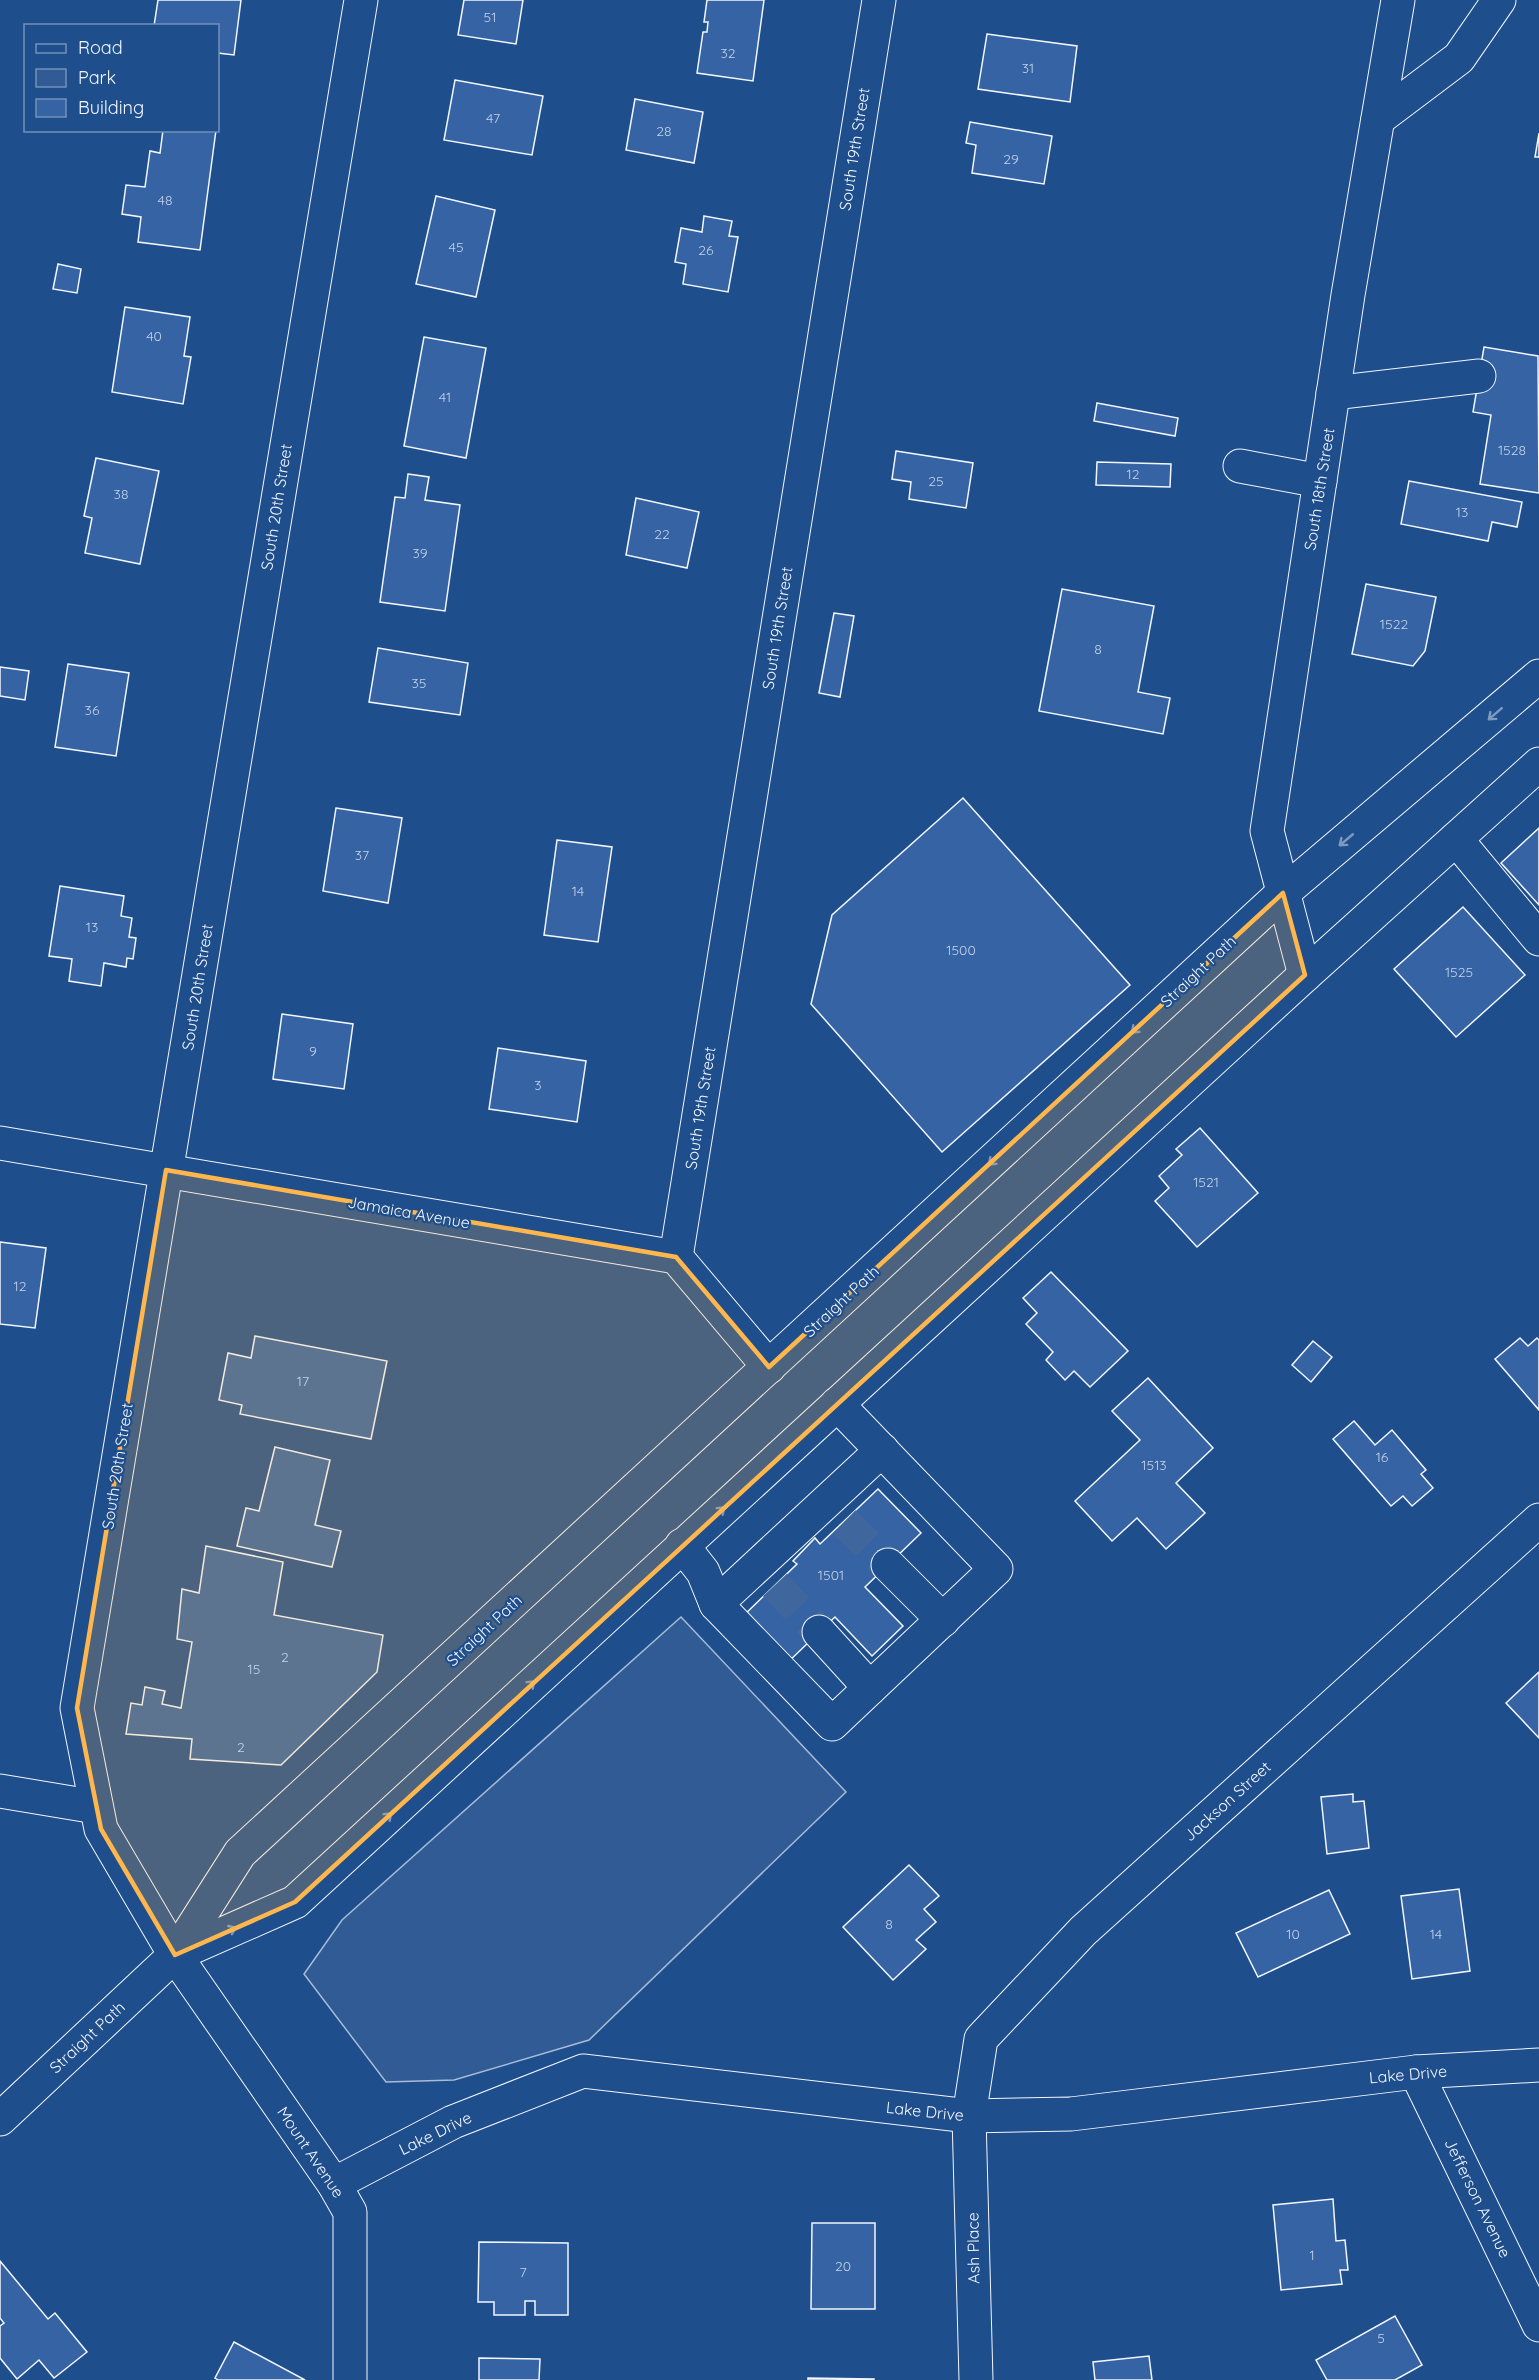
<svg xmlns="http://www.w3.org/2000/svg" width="1539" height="2380" font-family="Quicksand,sans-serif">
	<rect width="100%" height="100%" fill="#1f4e8c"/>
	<polygon fill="#305b95" stroke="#a8bbd7" stroke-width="1.5" points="681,1617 846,1792 589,2040 454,2080 386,2082 304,1974 342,1920"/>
	<g fill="#3563a3" stroke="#f2f6ff" stroke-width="1.5">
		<polygon points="158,0 241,0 234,55 218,53 218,26 154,26"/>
		<polygon points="464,0 523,0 516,44 458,35"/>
		<polygon points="707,0 764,0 753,81 697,73 703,32 707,32 708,22 704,22"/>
		<polygon points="987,34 1077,46 1070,102 978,89"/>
		<polygon points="455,80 543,96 532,155 444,140"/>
		<polygon points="635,99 703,112 694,163 626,150"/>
		<polygon points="970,122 1052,136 1044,184 972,173 976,145 966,143"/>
		<polygon points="163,130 216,130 200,250 138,242 141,217 122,214 126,185 145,187 150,151 160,153"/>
		<polygon points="1539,133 1539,157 1535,157"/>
		<polygon points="436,196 495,210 476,297 416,284"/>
		<polygon points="704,216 732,221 729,236 738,237 728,292 683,284 686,264 675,262 681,228 702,232"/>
		<polygon points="58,264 81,269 77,293 53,289"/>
		<polygon points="125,307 190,317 184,356 191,357 183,404 112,392"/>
		<polygon points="424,337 486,348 466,458 404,446"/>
		<polygon points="1484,347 1538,356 1539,493 1480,484 1491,415 1473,412"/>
		<polygon points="1097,403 1178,418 1175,436 1094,421"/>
		<polygon points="896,451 973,463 966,508 909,499 911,482 892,479"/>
		<polygon points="96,458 159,471 140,564 85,553 92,518 84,516"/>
		<polygon points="1097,462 1171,464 1170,487 1096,485"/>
		<polygon points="408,474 429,477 425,500 460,505 445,611 380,602 395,497 405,498"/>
		<polygon points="1409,481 1522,502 1517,527 1492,522 1488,541 1401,524"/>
		<polygon points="636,498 699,512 687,568 626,555"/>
		<polygon points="1366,584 1436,597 1425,651 1413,666 1352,654"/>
		<polygon points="1062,589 1154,606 1138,692 1170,698 1163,734 1039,711"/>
		<polygon points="834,613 854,616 840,697 819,693"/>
		<polygon points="378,648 468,663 460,715 369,702"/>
		<polygon points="68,664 129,673 116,756 55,747"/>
		<polygon points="0,667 29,671 25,700 0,696"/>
		<polygon points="963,798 1130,985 942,1152 811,1004 832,915"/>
		<polygon points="336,808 402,818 388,903 323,891"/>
		<polygon points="1539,828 1539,905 1501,863"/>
		<polygon points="557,840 612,847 598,942 544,935"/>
		<polygon points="60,886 124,896 121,916 132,918 129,937 136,938 133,959 127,958 126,967 104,963 101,986 69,981 72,959 49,956"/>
		<polygon points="1463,907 1525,975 1456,1037 1394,969"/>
		<polygon points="282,1014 353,1024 344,1089 273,1079"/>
		<polygon points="498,1048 586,1061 577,1122 489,1109"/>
		<polygon points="1200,1128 1258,1193 1197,1247 1155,1201 1169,1188 1159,1176 1182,1155 1176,1149"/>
		<polygon points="0,1242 46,1248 35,1328 0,1324"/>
		<polygon points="1051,1272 1128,1351 1090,1387 1074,1371 1065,1380 1046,1360 1053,1352 1026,1324 1037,1313 1023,1298"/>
		<polygon points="255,1336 387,1361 371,1439 240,1414 242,1405 219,1400 228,1353 251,1358"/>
		<polygon points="1520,1338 1528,1346 1537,1338 1539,1340 1539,1410 1495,1359"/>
		<polygon points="1313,1341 1332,1357 1311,1382 1292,1365"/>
		<polygon points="1148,1378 1213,1448 1176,1483 1205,1513 1166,1549 1137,1518 1112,1541 1075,1501 1140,1440 1112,1411"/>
		<polygon points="1354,1421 1375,1445 1392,1430 1426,1470 1421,1474 1433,1488 1412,1506 1403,1496 1391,1506 1333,1439"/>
		<polygon points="275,1447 330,1460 315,1525 341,1531 332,1567 237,1546 246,1508 259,1511"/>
		<polygon points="878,1489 921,1533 865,1587 903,1626 872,1656 835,1617 785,1665 741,1618 797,1564 793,1561 815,1538 820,1544"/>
		<polygon points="206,1546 283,1562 274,1615 383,1635 377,1672 281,1765 190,1759 192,1739 126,1734 131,1703 142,1705 145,1687 165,1691 162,1704 181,1708 192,1642 177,1639 182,1589 199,1593"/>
		<polygon points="1539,1672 1539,1738 1506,1703"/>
		<polygon points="1353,1794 1353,1802 1364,1801 1369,1848 1327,1854 1321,1797"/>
		<polygon points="909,1865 939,1896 924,1909 936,1922 916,1940 926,1949 893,1980 843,1927"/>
		<polygon points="1459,1889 1470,1971 1412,1979 1401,1896"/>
		<polygon points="1329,1890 1350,1934 1258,1977 1236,1933"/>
		<polygon points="1333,2199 1336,2241 1345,2240 1348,2270 1340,2270 1342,2284 1281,2290 1273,2205"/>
		<polygon points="812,2223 875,2223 875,2309 811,2309"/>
		<polygon points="479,2242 568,2243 568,2315 535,2315 535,2301 525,2301 525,2315 494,2315 494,2302 478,2302"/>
		<polygon points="0,2261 48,2319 55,2313 87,2352 54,2378 39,2360 17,2379 0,2358 0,2326 4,2323 0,2318"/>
		<polygon points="1395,2316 1422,2365 1395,2380 1327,2380 1316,2360"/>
		<polygon points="234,2342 305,2380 218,2380 215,2378"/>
		<polygon points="1149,2356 1152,2380 1095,2380 1093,2362"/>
		<polygon points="479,2358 540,2359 539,2380 479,2380"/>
		<polygon points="808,2378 874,2379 874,2380 808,2380"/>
	</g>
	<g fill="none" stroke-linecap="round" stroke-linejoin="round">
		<g stroke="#3f679d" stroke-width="33" stroke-dasharray="33 16" stroke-linecap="butt">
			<polyline points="844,1522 888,1565"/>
			<polyline points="775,1585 819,1632"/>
		</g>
		<defs>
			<g id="minor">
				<polyline points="1378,119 1459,58 1499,0"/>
				<polyline points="1333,393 1479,376"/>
				<polyline points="1240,466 1320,481"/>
				<polyline points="1456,839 1539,939"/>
				<polyline points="1305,975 1267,831 1348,295 1398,0"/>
				<polyline points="0,1143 676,1257 769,1367"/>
				<polyline points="676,1257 879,0"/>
				<polyline points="682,1545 703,1572 716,1604 832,1724 996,1569 837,1404"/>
				<polyline points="888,1565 943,1620"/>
				<polyline points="716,1604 882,1450"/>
				<polyline points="819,1632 870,1688"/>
				<polyline points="0,1791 96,1807"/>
				<polyline points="1416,2072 1539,2325"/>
				<polyline points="334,2184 453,2122 583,2071 969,2116 1071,2114 1416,2072 1539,2065"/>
				<polyline points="350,2380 350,2212 334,2184 175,1955 101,1829 77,1708 361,0"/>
				<polyline points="976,2380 969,2116 981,2039 1083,1931 1539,1520"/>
			</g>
			<g id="major">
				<polyline points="175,1955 295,1902 1305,975 1539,764"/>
				<polyline points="0,2119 175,1955 240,1853 1283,893 1539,676"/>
			</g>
		</defs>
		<use href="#minor" stroke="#f2f6ff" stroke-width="35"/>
		<use href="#major" stroke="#f2f6ff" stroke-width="35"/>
		<use href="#minor" stroke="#1f4e8c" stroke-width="33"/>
		<use href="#major" stroke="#1f4e8c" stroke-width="33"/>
	</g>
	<defs><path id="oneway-shaft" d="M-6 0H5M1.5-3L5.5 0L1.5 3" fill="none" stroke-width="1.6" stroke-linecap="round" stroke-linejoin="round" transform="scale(1.5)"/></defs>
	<g stroke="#7e9ac0">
		<use href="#oneway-shaft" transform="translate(1495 714) rotate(139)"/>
		<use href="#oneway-shaft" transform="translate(1346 840) rotate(140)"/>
		<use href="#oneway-shaft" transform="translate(1138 1027) rotate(137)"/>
		<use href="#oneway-shaft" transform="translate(995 1159) rotate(137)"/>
		<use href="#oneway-shaft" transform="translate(718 1513) rotate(-42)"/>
		<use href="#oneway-shaft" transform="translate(528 1687) rotate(-43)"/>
		<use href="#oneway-shaft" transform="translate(385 1819) rotate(-43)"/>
		<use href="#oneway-shaft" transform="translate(228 1931) rotate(-24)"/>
	</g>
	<path fill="#ffb74d" fill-opacity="0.2" stroke="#ffb74d" stroke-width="4.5" stroke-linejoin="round" d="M1283,893L1305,975L295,1902L175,1955L101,1829L77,1708L166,1170L676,1257L769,1367Z"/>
	<g text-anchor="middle" stroke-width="4.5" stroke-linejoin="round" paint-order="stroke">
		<g font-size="14" fill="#c3d1e8">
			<text x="490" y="22">51</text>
			<text x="728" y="58">32</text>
			<text x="1028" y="73">31</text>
			<text x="493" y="123">47</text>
			<text x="664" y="136">28</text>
			<text x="1011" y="164">29</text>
			<text x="165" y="205">48</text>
			<text x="456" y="252">45</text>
			<text x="706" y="255">26</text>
			<text x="154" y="341">40</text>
			<text x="445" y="402">41</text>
			<text x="1512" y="455">1528</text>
			<text x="1133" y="479">12</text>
			<text x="936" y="486">25</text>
			<text x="121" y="499">38</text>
			<text x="1462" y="517">13</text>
			<text x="662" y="539">22</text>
			<text x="420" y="558">39</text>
			<text x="1394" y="629">1522</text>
			<text x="1098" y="654">8</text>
			<text x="419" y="688">35</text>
			<text x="92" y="715">36</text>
			<text x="362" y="860">37</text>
			<text x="578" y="896">14</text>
			<text x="92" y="932">13</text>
			<text x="961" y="955">1500</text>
			<text x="1459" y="977">1525</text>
			<text x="313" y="1056">9</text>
			<text x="538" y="1090">3</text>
			<text x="1206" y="1187">1521</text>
			<text x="20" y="1291">12</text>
			<text x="303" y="1386">17</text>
			<text x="1382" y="1462">16</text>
			<text x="1154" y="1470">1513</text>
			<text x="831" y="1580">1501</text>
			<text x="285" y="1662">2</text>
			<text x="254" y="1674">15</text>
			<text x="241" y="1752">2</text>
			<text x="889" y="1929">8</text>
			<text x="1293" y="1939">10</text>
			<text x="1436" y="1939">14</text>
			<text x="1312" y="2260">1</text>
			<text x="843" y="2271">20</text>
			<text x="523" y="2277">7</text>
			<text x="1381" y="2343">5</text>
		</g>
		<g font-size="16" fill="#f2f6ff" stroke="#1f4e8c">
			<text transform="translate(854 149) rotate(-81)" y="6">South 19th Street</text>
			<text transform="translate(1319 489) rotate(-81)" y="6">South 18th Street</text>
			<text transform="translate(276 507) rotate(-81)" y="6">South 20th Street</text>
			<text transform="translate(777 628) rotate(-81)" y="6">South 19th Street</text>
			<text transform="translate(1198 971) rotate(-43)" y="6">Straight Path</text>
			<text transform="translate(197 987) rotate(-81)" y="6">South 20th Street</text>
			<text transform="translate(700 1108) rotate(-81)" y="6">South 19th Street</text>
			<text transform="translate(409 1212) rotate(10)" y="6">Jamaica Avenue</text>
			<text transform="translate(841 1301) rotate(-43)" y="6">Straight Path</text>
			<text transform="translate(117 1466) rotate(-81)" y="6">South 20th Street</text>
			<text transform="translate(484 1630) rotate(-43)" y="6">Straight Path</text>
			<text transform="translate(1227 1801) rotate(-42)" y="6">Jackson Street</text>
			<text transform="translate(87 2037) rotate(-43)" y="6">Straight Path</text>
			<text transform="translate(1408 2074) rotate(-5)" y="6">Lake Drive</text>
			<text transform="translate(925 2111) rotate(6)" y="6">Lake Drive</text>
			<text transform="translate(435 2133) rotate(-26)" y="6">Lake Drive</text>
			<text transform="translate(311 2152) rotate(56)" y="6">Mount Avenue</text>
			<text transform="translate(1478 2198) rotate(64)" y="6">Jefferson Avenue</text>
			<text transform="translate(973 2248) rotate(-91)" y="6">Ash Place</text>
		</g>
	</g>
	<rect x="24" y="24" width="195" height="108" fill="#1f4e8c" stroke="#7391ba" stroke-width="1.5"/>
	<rect x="36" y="44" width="30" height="9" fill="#1f4e8c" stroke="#7391ba" stroke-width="1.5"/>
	<text x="78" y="54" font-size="18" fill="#f2f6ff">Road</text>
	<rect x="36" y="69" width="30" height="18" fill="#305b95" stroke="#7391ba" stroke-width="1.5"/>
	<text x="78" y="84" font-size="18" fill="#f2f6ff">Park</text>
	<rect x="36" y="99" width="30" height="18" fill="#3563a3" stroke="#7391ba" stroke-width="1.5"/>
	<text x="78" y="114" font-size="18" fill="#f2f6ff">Building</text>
</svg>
